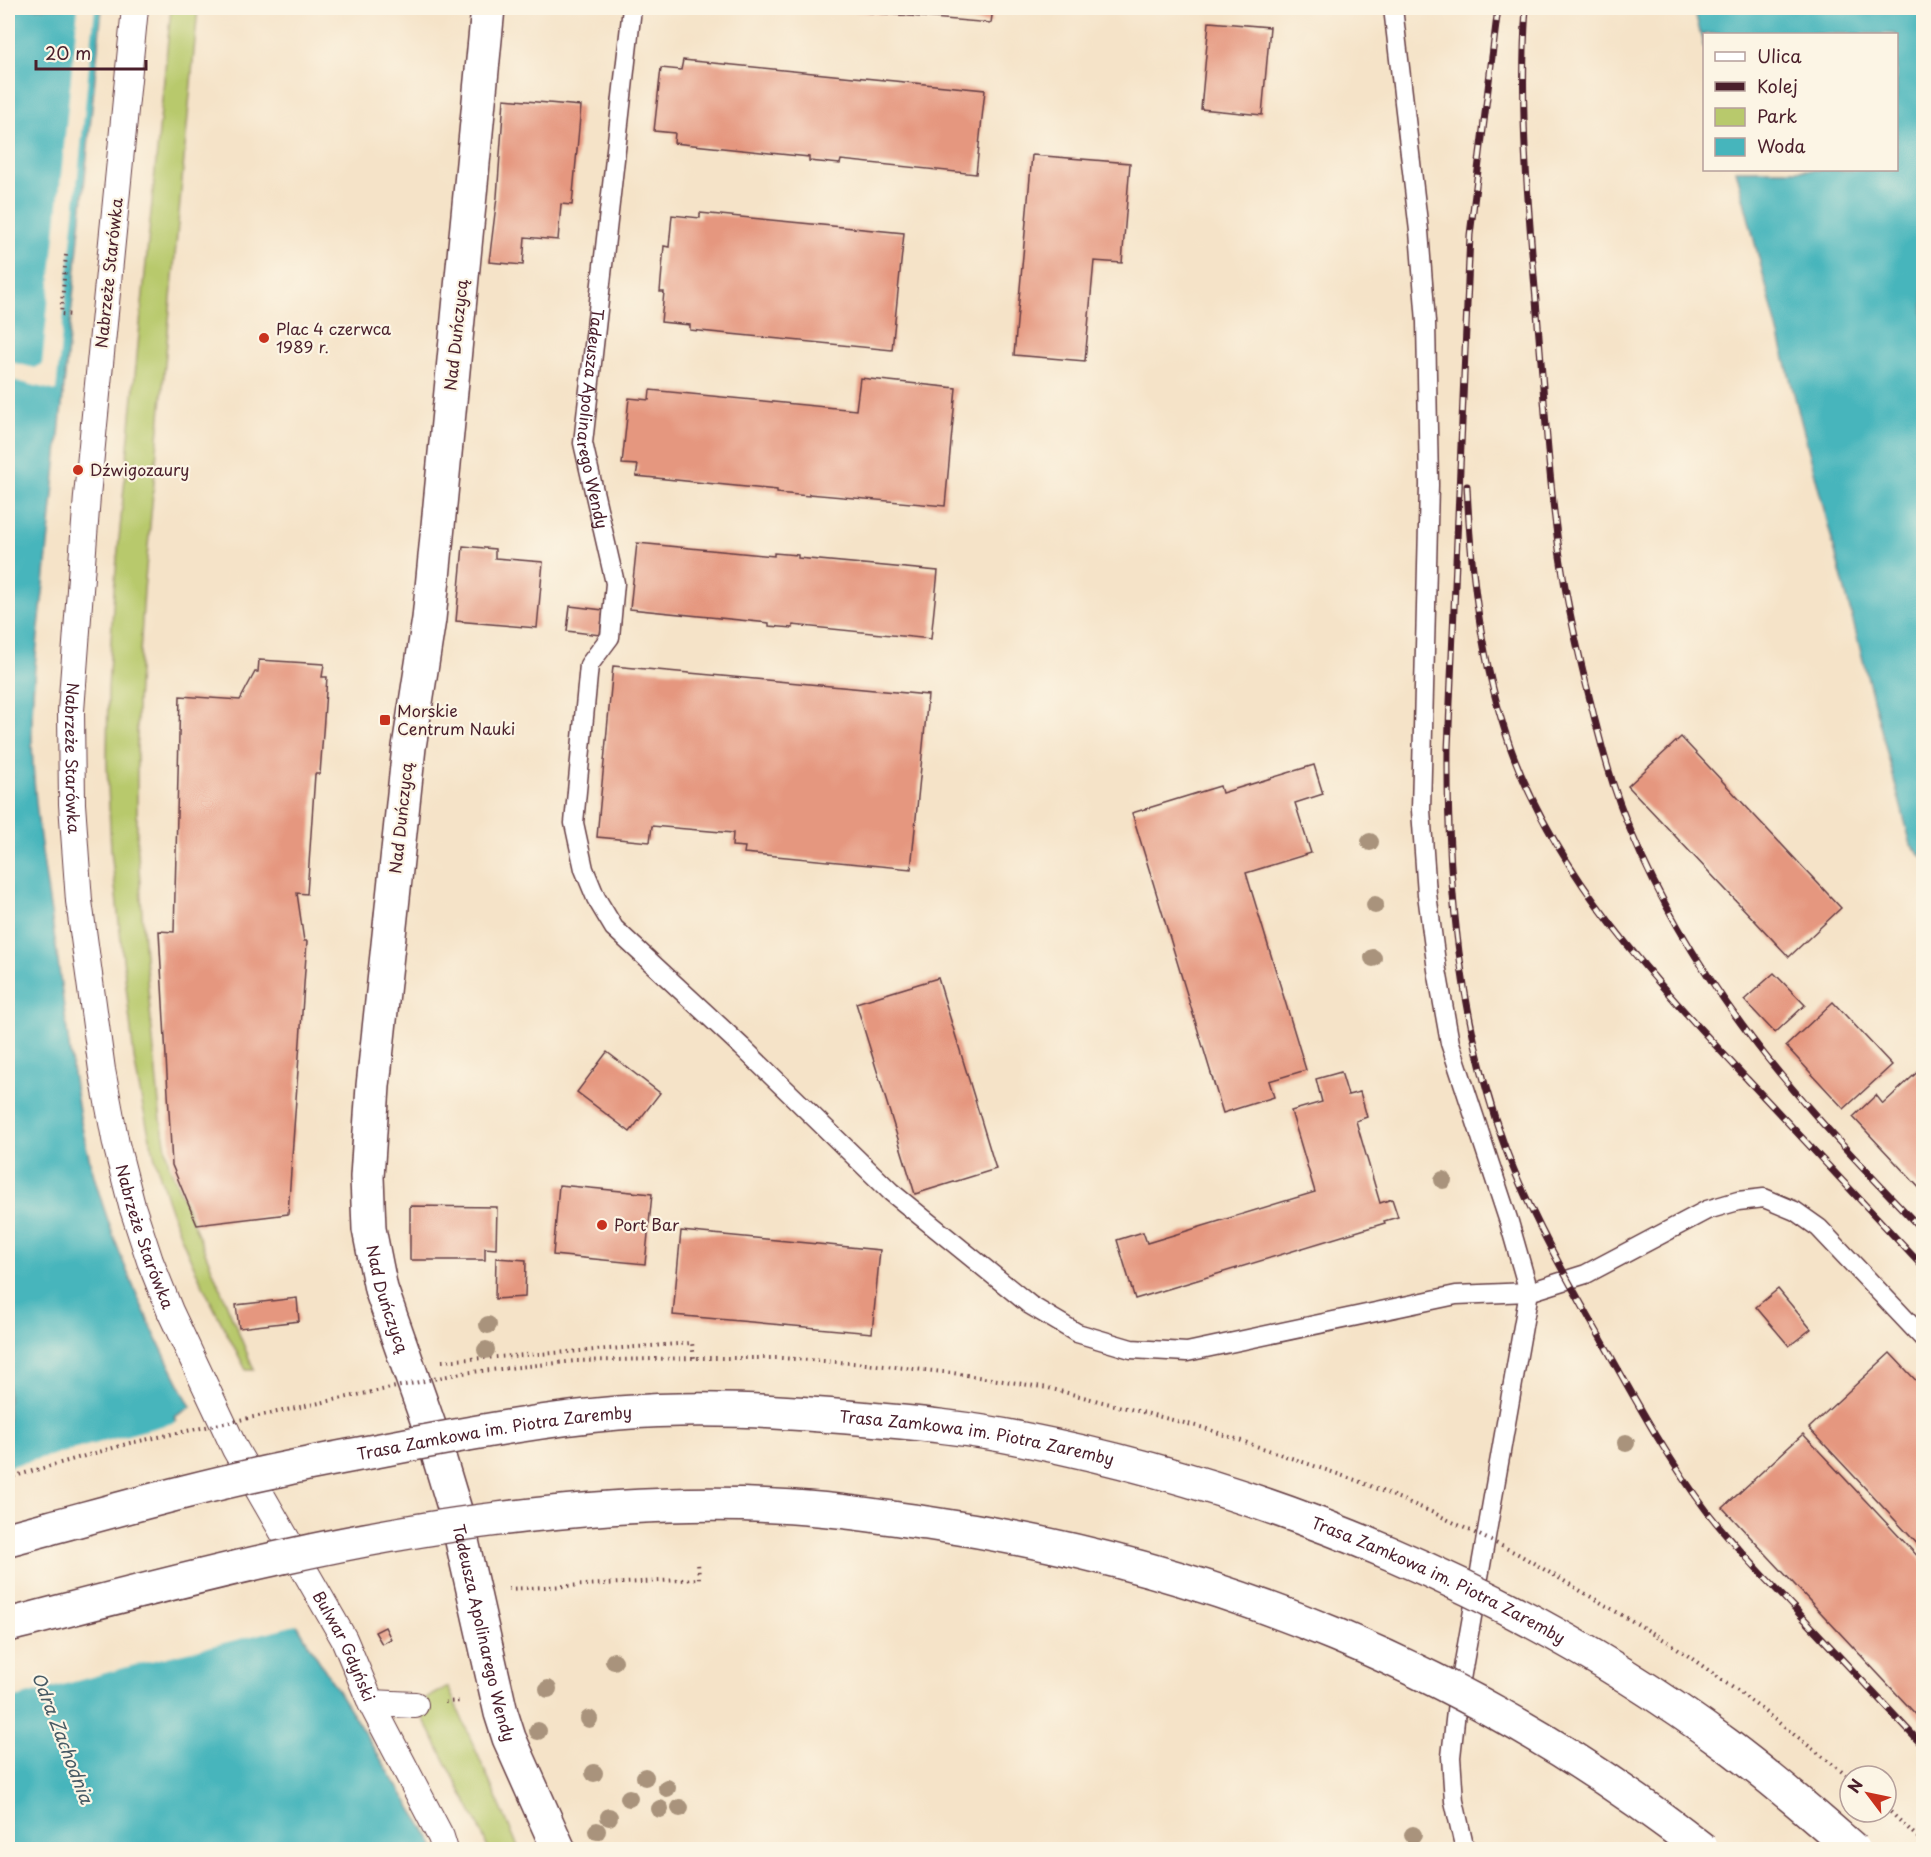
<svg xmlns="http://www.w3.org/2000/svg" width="1931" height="1857" font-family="'Playpen Sans',sans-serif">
	<rect width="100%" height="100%" fill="#fcf5e5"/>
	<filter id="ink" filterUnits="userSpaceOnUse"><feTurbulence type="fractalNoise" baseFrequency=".0167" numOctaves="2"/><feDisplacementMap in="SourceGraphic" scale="12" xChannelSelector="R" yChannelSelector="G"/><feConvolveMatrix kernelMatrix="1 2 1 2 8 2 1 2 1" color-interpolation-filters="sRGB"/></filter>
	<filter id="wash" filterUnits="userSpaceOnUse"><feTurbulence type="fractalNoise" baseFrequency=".008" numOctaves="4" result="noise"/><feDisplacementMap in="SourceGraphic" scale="24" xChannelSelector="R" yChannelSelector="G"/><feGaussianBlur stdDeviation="1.35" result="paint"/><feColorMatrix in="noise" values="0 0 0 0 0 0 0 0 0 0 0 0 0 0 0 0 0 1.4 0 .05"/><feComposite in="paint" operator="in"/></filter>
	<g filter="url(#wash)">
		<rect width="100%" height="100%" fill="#f5e3c8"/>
		<g fill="#b8c96c" stroke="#81744c" stroke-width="1.5">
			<path d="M171,8H198L144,590L137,702V838L145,958L160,1114L169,1165L254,1370H246C224,1327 200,1284 182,1239C158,1181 144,1120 134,1058L111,850L107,764L108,689L114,590Z"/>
			<polygon points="448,1687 519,1849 488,1849 480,1828 416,1704"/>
		</g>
		<g fill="#46b5bc" stroke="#486a74" stroke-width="1.5">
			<path d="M8,8H102L44,584C38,636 31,689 32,742C34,813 47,884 57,954C64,1006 70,1059 79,1111C97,1213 143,1316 191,1407L174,1417L308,1643L432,1841L435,1849L8,1850Z"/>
			<polygon points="1694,8 1923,8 1923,858 1911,845 1736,170 1896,170 1896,34 1704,34 1704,48"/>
		</g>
		<g fill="#f5e3c8">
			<polygon points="78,8 95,8 56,391 8,379 8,353 11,362 35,368 42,364"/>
			<polygon points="180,1421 300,1624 135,1665 8,1700 8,1467"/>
		</g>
		<g id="blocks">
			<g fill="#e5977f">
				<polygon points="828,8 993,8 991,23 851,11 851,12 828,10"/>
				<polygon points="1209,22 1270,27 1262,115 1201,109"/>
				<polygon points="683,60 985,90 976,174 841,160 840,164 809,161 809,157 674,143 675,133 654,131 661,68 681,70"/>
				<polygon points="504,99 581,106 572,205 561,204 558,240 525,237 523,265 489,262 497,197"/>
				<polygon points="1032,155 1130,163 1122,263 1094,261 1085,361 1014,355"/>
				<polygon points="700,213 904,233 892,350 690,330 690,325 661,322 664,292 660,292 664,246 669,247 672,215 700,218"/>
				<polygon points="860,378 956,388 945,506 809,494 809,496 777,493 777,490 636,476 638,465 622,464 629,398 649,400 650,390 856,410"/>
				<polygon points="637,543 774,556 774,553 798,555 798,558 938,571 931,639 793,625 793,628 769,626 769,623 630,609"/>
				<polygon points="463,546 495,549 495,558 543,562 537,628 456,621"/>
				<polygon points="570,606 603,610 600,635 567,631"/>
				<polygon points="259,660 324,664 322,677 327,677 320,774 315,774 307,894 297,893 304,941 307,941 288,1214 197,1225 172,1165 159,931 174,932 180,696 240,700 255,672 258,672"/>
				<polygon points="613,666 928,695 911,869 744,853 745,847 732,846 733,833 652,826 650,842 597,837"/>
				<polygon points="1681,737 1841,908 1789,957 1628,786"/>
				<polygon points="1314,765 1323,794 1295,803 1311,853 1246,873 1306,1070 1269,1081 1274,1097 1223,1113 1132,813 1220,786 1222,793"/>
				<polygon points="1774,973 1805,1005 1775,1033 1744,1000"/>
				<polygon points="938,978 996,1169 915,1194 856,1003"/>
				<polygon points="1833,1002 1892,1065 1844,1109 1786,1046"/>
				<polygon points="607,1052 660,1093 630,1132 577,1092"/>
				<polygon points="1924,1066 1924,1193 1853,1117 1876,1095 1883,1104"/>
				<polygon points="1341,1072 1348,1095 1360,1092 1367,1117 1356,1121 1380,1203 1392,1199 1398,1217 1384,1221 1385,1223 1135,1299 1117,1240 1143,1232 1147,1243 1315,1192 1291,1111 1322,1102 1316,1079"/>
				<polygon points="559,1185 652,1194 645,1264 553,1255"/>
				<polygon points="410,1206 497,1207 496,1249 485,1248 485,1260 410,1260"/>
				<polygon points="681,1231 880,1250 872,1333 673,1315"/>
				<polygon points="496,1258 526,1260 525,1297 495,1299"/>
				<polygon points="1778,1289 1811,1329 1789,1346 1756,1307"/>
				<polygon points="297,1298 299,1321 239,1328 236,1305"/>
				<polygon points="1890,1353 1924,1389 1924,1551 1809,1428"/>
				<polygon points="1803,1434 1924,1563 1924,1723 1723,1508"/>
				<polygon points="385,1627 391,1639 382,1644 375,1632"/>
			</g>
		</g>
	</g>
	<g filter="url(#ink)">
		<use href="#blocks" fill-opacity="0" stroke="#643c43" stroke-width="1.5"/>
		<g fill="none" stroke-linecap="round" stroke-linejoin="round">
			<defs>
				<g id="service">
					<path id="s1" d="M632,8L583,443L615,583L610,637L589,665L574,823L584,869L596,898L614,928L742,1047L891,1192L1030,1305L1077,1333L1131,1349L1187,1352L1456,1295L1529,1292L1586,1274L1707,1210L1738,1201L1764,1198L1795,1211L1819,1228L1924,1339"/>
					<polyline points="1393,8 1419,231 1426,322 1429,485 1421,810 1427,894 1437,970 1450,1043 1509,1222 1529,1292 1457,1702 1451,1757 1454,1801 1465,1850"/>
				</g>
				<g id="pedestrian">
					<path id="s2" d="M135,8L87,496L71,711L72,804L79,901L102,1070L116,1144L132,1206L150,1261L170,1311L235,1449L344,1639L371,1703L441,1837L445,1850"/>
					<polyline points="371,1703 415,1705"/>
				</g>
				<g id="minor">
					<path id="s3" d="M488,8L429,619L409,747L373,1086L367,1177L369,1229L381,1289L432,1434L455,1510L501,1713L509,1738L559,1850"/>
				</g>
				<polyline id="secondary" points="8,1539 49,1528"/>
			</defs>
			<use href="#service" stroke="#643c43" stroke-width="21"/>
			<use href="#pedestrian" stroke="#643c43" stroke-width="28"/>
			<use href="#minor" stroke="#643c43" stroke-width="36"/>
			<use href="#secondary" stroke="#643c43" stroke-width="36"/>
			<g stroke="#643c43" stroke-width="4" stroke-dasharray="1.5 4.5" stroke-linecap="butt">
				<polyline points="66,255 61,314 73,315"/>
				<polyline points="442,1361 692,1343 694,1358"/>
				<polyline points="508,1589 699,1579 698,1561"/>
				<polyline points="445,1702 462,1701"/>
				<polyline points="1886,1808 1924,1843"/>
			</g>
			<use href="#service" stroke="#fff" stroke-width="18"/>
			<use href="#pedestrian" stroke="#fff" stroke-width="26"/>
			<use href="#minor" stroke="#fff" stroke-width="33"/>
			<use href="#secondary" stroke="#fff" stroke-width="33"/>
			<defs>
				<g id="rail">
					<path d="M1498,8L1470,235L1448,749C1447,883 1459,1023 1506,1150C1532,1218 1568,1281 1604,1344C1636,1401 1667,1458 1706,1510C1733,1545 1764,1576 1794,1608C1837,1654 1880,1700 1924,1747"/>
					<path d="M1526,8C1518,121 1531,235 1540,349C1546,422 1550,496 1562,569C1569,613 1579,656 1590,700C1601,745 1613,791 1632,834C1660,902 1699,966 1742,1025C1796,1099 1861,1165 1924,1232"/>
					<path d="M1467,486C1471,575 1481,664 1511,749C1558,878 1655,981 1747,1079C1806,1142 1865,1205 1924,1268"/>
				</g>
			</defs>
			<use href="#rail" stroke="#4a1f2b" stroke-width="7"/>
			<use href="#rail" stroke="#fcf5e5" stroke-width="4.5" stroke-dasharray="14" stroke-linecap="butt"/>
			<defs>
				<g id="secondary-bridge">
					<path id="s4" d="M49,1528C127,1507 205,1485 284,1469C325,1460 366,1453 407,1445C477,1432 547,1419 618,1413C698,1406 779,1411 859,1418C914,1423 969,1428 1022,1439C1270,1488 1524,1594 1727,1745C1771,1778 1813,1814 1854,1850"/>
					<path d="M8,1625C169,1584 332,1539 498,1519C587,1508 686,1501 775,1506C826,1508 877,1516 927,1523C1212,1564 1476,1672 1703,1850"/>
				</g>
			</defs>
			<use href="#secondary-bridge" stroke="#643c43" stroke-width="36" stroke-linecap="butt"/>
			<polyline stroke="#643c43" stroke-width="4" stroke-dasharray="1.5 4.5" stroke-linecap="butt" points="8,1478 130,1443 462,1373 576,1361 694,1358 781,1358 866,1364 953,1373 1048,1388 1204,1428 1358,1481 1434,1513 1518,1554 1673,1645 1743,1695 1850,1778"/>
			<use href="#secondary-bridge" stroke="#fff" stroke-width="33"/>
		</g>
		<g fill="#a9937c">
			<circle cx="1370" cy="842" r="9"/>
			<circle cx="1375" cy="905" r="9"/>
			<circle cx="1373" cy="958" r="9"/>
			<circle cx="1443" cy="1180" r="9"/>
			<circle cx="488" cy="1325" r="9"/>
			<circle cx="486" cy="1350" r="9"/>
			<circle cx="1626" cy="1443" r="9"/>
			<circle cx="614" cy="1661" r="9"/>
			<circle cx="548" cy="1689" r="9"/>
			<circle cx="589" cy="1719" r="9"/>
			<circle cx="538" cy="1731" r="9"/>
			<circle cx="594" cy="1773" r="9"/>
			<circle cx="645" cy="1777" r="9"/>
			<circle cx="667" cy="1788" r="9"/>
			<circle cx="629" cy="1798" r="9"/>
			<circle cx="680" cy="1808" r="9"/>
			<circle cx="660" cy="1809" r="9"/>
			<circle cx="609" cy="1817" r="9"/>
			<circle cx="597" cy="1831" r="9"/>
			<circle cx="1413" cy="1835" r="9"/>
		</g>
	</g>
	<g fill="#c8321e" stroke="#fcf5e5" stroke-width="2">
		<circle cx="264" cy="338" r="6"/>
		<circle cx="78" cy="470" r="6"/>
		<rect x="379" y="714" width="12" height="12" rx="3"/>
		<circle cx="602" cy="1225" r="6"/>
	</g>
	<g text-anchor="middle" stroke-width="4.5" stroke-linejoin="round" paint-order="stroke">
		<g font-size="16" fill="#4a1f2b" stroke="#fcf5e5">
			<text transform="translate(109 273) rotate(-84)" y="6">Nabrzeże Starówka</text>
			<text transform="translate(456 335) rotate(-84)" y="6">Nad Duńczycą</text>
			<text dy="6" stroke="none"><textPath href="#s1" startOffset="414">Tadeusza Apolinarego Wendy</textPath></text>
			<text dy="6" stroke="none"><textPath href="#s2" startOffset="753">Nabrzeże Starówka</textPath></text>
			<text transform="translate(401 818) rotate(-84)" y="6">Nad Duńczycą</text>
			<text dy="6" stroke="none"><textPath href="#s2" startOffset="1239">Nabrzeże Starówka</textPath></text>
			<text dy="6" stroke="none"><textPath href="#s3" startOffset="1300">Nad Duńczycą</textPath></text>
			<text dy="6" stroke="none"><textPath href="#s4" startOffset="456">Trasa Zamkowa im. Piotra Zaremby</textPath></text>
			<text dy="6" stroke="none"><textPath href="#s4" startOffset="942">Trasa Zamkowa im. Piotra Zaremby</textPath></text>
			<text dy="6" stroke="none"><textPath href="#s4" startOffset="1428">Trasa Zamkowa im. Piotra Zaremby</textPath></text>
			<text dy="6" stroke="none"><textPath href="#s3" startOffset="1648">Tadeusza Apolinarego Wendy</textPath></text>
			<text dy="6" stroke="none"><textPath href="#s2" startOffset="1696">Bulwar Gdyński</textPath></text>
		</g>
		<g font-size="16" fill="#4a1f2b" stroke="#fcf5e5" text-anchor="start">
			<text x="276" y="335">Plac 4 czerwca<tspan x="276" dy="18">1989 r.</tspan></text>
			<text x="90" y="476">Dźwigozaury</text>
			<text x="397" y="717">Morskie<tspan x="397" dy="18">Centrum Nauki</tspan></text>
			<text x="614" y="1231">Port Bar</text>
		</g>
		<g font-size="18" font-style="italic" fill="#485b65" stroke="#fcf5e5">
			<text transform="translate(62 1738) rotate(69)" y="6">Odra Zachodnia</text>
		</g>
	</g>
	<rect width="1931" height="1857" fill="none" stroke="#fcf5e5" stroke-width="30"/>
	<rect x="1703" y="33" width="195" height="138" fill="#fcf5e5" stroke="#b59f9b" stroke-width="1.5"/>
	<rect x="1715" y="52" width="30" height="9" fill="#ffffff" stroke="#b59f9b" stroke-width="1.5"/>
	<text x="1757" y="63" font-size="18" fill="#4a1f2b">Ulica</text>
	<rect x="1715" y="82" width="30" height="9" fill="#4a1f2b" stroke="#b59f9b" stroke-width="1.5"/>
	<text x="1757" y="93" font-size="18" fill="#4a1f2b">Kolej</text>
	<rect x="1715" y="108" width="30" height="18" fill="#b8c96c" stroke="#b59f9b" stroke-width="1.5"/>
	<text x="1757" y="123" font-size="18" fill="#4a1f2b">Park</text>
	<rect x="1715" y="138" width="30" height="18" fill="#46b5bc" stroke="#b59f9b" stroke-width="1.5"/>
	<text x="1757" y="153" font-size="18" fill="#4a1f2b">Woda</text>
	<g transform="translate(1868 1794) rotate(302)"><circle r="28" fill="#fcf5e5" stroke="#b59f9b" stroke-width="1.5"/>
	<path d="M0-4.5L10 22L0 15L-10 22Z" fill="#c8321e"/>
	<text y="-9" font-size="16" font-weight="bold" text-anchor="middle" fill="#4a1f2b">N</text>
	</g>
	<path d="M36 60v9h110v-9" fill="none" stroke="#4a1f2b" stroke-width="3"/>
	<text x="45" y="60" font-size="18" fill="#4a1f2b" stroke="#fcf5e5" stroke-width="4.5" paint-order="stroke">20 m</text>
</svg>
